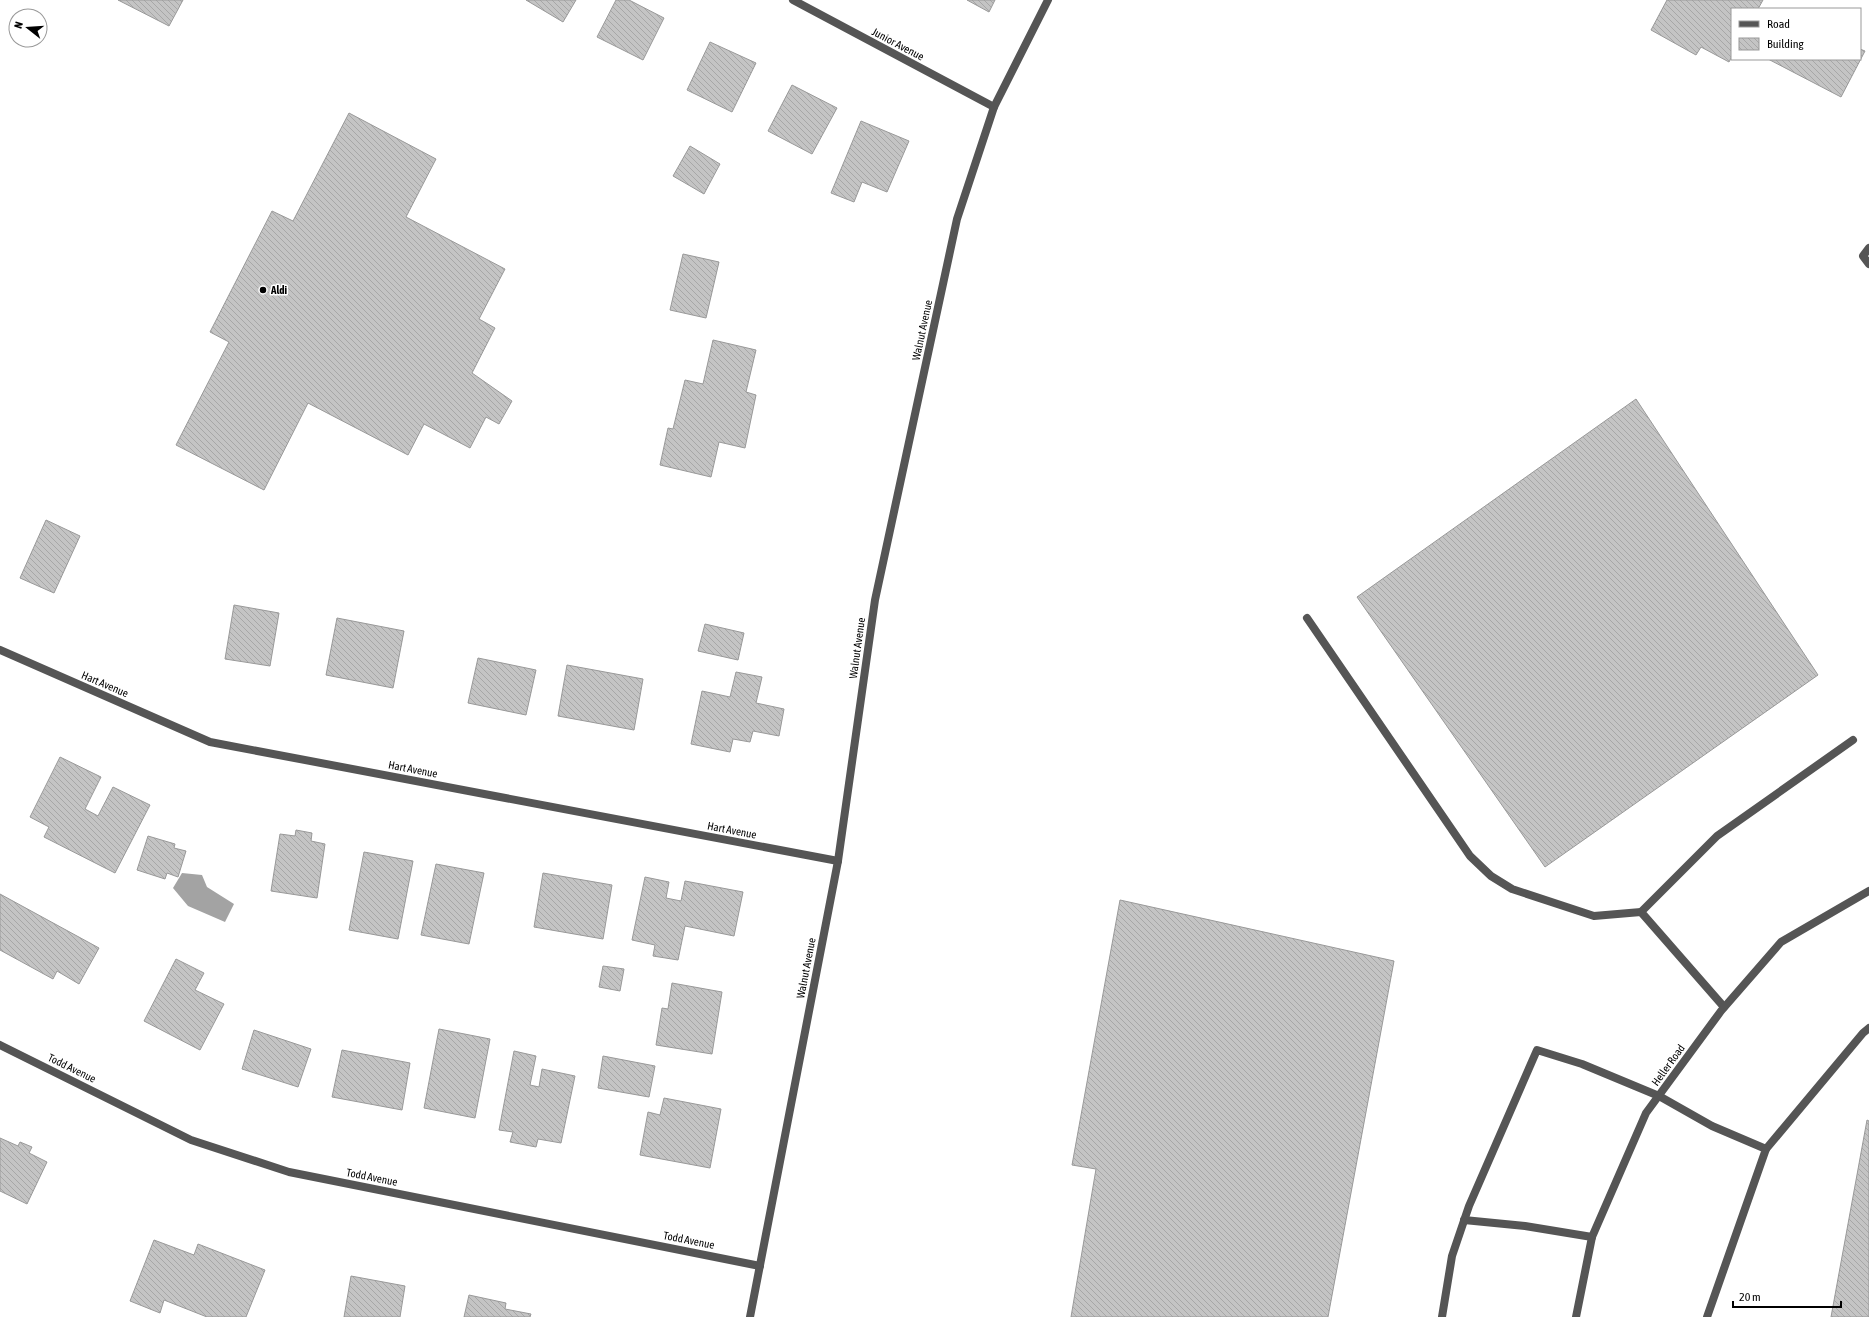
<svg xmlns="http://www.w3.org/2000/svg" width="1869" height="1317" font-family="'Asap Condensed',sans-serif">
	<defs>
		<pattern id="building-back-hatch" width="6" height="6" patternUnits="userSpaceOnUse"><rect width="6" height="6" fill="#c4c4c4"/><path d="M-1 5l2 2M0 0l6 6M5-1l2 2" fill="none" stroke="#a7a7a7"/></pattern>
	</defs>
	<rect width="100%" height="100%" fill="#fff"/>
	<polygon fill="#a3a3a3" points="182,873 202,875 207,887 234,904 225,922 188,906 173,888"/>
	<g fill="url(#building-back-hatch)" stroke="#999">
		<polygon points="118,0 183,0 169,26"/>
		<polygon points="526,0 576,0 563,22"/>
		<polygon points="616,0 629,0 664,18 643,60 597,37"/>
		<polygon points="967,0 995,0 989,12"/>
		<polygon points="1667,0 1763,0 1758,9 1732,9 1732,56 1729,62 1701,47 1696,55 1651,30"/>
		<polygon points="710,42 756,63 732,112 687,90"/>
		<polygon points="1860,49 1865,51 1841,97 1768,59 1860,59"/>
		<polygon points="792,85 837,108 812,154 768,131"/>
		<polygon points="349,113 436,159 406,217 505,269 479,319 495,328 472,373 512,401 499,424 486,417 470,448 424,424 408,455 308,403 264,490 176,445 229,342 210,332 272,211 293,221"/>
		<polygon points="861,121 909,141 887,192 862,182 854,202 831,193"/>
		<polygon points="690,146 720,164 704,194 673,176"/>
		<polygon points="683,254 719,262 706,318 670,310"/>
		<polygon points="713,340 756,350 746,392 756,395 745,448 719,442 711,477 660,465 668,428 673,429 685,380 703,384"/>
		<polygon points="1636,399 1818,675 1545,867 1357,597"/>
		<polygon points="46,520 80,536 54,593 20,578"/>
		<polygon points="234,605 279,613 270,666 225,659"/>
		<polygon points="337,618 404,631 393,688 326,675"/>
		<polygon points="705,624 744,633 738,660 698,651"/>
		<polygon points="478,658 536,670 526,715 468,703"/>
		<polygon points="567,665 643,679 634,730 558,716"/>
		<polygon points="736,672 762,677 756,703 784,709 779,736 753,731 750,742 733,739 730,752 691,744 702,691 730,697"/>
		<polygon points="60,757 101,777 85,809 98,816 113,787 150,805 115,873 44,837 49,827 30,817"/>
		<polygon points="296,830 312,833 311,841 325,844 317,898 271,891 280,834 295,836"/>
		<polygon points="148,836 175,844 174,848 186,851 178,877 167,873 165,879 137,870"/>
		<polygon points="364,852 413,861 398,939 349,930"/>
		<polygon points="436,864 484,873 469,944 421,935"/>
		<polygon points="543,873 612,885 603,939 534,927"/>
		<polygon points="645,877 669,882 666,898 681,901 685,881 743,892 734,936 685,926 678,960 653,956 655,945 632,940"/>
		<polygon points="0,894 99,948 79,984 57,971 53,979 0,950"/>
		<polygon points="1120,900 1394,961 1328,1317 1071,1317 1096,1169 1072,1165"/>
		<polygon points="176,959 204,973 195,990 224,1004 200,1050 144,1021"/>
		<polygon points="603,966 624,969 620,991 599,987"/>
		<polygon points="672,983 722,992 712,1054 656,1045 662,1008 668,1009"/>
		<polygon points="439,1029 490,1039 475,1118 424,1108"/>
		<polygon points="254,1030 311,1049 298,1087 242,1069"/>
		<polygon points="342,1050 410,1063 402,1110 332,1097"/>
		<polygon points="514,1051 536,1056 530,1085 539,1087 542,1069 575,1076 561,1143 538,1139 536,1147 510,1142 513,1132 499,1130"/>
		<polygon points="603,1056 655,1066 649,1097 598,1088"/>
		<polygon points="664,1098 721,1109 710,1168 640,1155 648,1112 660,1115"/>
		<polygon points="1867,1120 1869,1121 1869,1317 1831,1317"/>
		<polygon points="0,1138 18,1146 20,1142 32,1147 29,1153 47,1162 27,1204 0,1191"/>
		<polygon points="154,1240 194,1255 198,1244 265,1270 246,1317 207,1317 164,1300 160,1313 130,1301"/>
		<polygon points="351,1276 405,1286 400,1317 344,1317"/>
		<polygon points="469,1295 506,1303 505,1309 531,1314 530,1317 464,1317"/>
	</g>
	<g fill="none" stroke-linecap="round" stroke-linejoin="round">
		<g stroke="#555" stroke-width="8">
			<polyline points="1869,248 1863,256 1869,264"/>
			<polyline points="1307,618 1470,856 1491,876 1512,889 1594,916 1641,912"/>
			<polyline points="1724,1007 1641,912 1717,836 1853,740"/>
			<polyline points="1766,1149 1863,1033 1869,1028"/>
			<polyline points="1464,1220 1525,1226 1592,1237"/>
			<polyline points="1442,1317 1452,1256 1469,1206 1537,1050 1582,1064 1659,1096 1712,1126 1766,1149 1707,1317"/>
		</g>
		<g stroke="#555" stroke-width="8">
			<polyline points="793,0 994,107"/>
			<polyline points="0,650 210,742 838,861"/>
			<polyline points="0,1045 191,1140 289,1172 760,1266"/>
			<polyline points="750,1317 838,861 875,600 957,219 994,107 1048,0"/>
			<polyline points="1576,1317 1592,1237 1646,1113 1721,1011 1781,942 1869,891"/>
		</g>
	</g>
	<circle fill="#000" stroke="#fff" stroke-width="1.5" cx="263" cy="290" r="4"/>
	<g text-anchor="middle" stroke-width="3" stroke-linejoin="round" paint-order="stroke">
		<g font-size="11" fill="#000" stroke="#fff">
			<text transform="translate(898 44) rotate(28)" y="4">Junior Avenue</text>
			<text transform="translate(922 330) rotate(-78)" y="4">Walnut Avenue</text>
			<text transform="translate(857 648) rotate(-82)" y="4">Walnut Avenue</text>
			<text transform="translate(105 684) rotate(23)" y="4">Hart Avenue</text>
			<text transform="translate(413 769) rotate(11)" y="4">Hart Avenue</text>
			<text transform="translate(732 830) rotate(11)" y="4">Hart Avenue</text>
			<text transform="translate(806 968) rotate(-79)" y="4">Walnut Avenue</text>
			<text transform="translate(1668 1065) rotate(-54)" y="4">Heller Road</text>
			<text transform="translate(72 1068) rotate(26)" y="4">Todd Avenue</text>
			<text transform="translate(372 1177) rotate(11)" y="4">Todd Avenue</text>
			<text transform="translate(689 1240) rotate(11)" y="4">Todd Avenue</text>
		</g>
		<g font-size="11" font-weight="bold" fill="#000" stroke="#fff" text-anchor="start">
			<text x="271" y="294">Aldi</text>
		</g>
	</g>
	<rect x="1731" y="8" width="130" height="52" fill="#ffffff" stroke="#999999"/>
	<rect x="1739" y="21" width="20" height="6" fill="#555555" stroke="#999999"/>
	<text x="1767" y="28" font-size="12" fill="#000000">Road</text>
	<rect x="1739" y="38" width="20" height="12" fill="url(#building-back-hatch)" stroke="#999999"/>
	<text x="1767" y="48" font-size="12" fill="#000000">Building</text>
	<g transform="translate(28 28) rotate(287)"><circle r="19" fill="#ffffff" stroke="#999999"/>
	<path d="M0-3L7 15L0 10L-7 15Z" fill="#000000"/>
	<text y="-6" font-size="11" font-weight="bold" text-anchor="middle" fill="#000000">N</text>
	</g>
	<path d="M1733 1301v6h108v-6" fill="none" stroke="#000000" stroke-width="2"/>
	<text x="1739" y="1301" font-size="12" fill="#000000" stroke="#ffffff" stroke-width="3" paint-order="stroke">20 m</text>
</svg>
